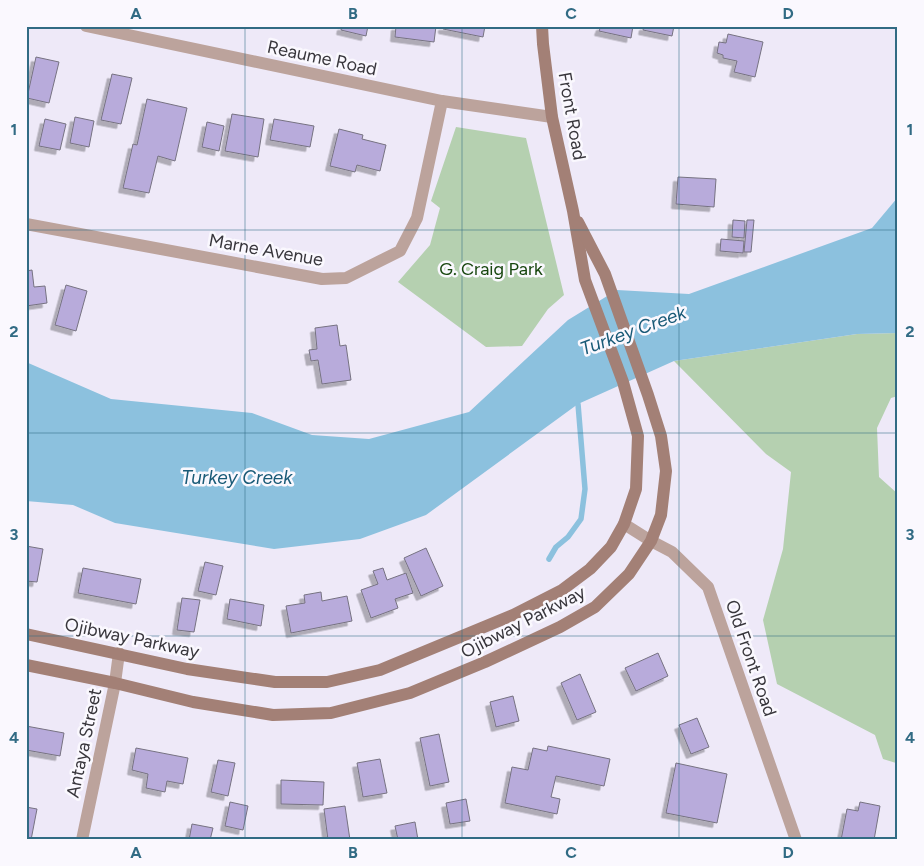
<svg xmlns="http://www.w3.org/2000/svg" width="924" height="866" font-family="Figtree,sans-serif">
	<defs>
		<filter id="shadow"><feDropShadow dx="-4.5" dy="4.5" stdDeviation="0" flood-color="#0004"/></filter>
	</defs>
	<rect width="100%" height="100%" fill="#eee9f8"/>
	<g fill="#b5d0b0">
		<polygon points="456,127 526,138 564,295 548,309 522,346 486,347 398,282 430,245 440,208 431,201"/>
		<polygon points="898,333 898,396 891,398 877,428 879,477 898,494 898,763 896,763 883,759 875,735 777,684 763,620 783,549 791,472 766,454 674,361 857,334"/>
	</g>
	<polygon fill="#8cc1de" points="898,197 898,333 857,334 674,361 578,404 426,515 360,539 274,549 115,523 73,505 26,501 26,362 111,399 252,413 312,435 369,439 469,412 568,320 617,290 689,294 872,228"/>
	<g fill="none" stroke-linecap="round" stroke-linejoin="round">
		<polyline stroke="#8cc1de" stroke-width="5.5" points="549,559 556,547 568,537 581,519 585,489 578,404"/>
	</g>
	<g fill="#b8abdb" stroke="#767281" filter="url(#shadow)">
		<polygon points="342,26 368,26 366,36 341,30"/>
		<polygon points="396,26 436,26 434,42 395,37"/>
		<polygon points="443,26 485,26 483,37 443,29"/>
		<polygon points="601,26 633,26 631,38 599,31"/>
		<polygon points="644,26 674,26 672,36 643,30"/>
		<polygon points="728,34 763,42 755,77 734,72 737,61 723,58 723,55 717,53 719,42 726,43"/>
		<polygon points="36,57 59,62 49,103 27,98"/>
		<polygon points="112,74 132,78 121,124 101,120"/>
		<polygon points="147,99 187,108 175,161 158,156 149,193 123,188 133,144 137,145"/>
		<polygon points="232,114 264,119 258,157 225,151"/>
		<polygon points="75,117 94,121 89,147 70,143"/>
		<polygon points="45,119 66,124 60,150 39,146"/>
		<polygon points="274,119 314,126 310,147 270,140"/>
		<polygon points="207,122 224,126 219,151 202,147"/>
		<polygon points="339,129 363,135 362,139 386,145 380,171 357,165 355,172 330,166"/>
		<polygon points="678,177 716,179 714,207 676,204"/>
		<polygon points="733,220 745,221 744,238 732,237"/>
		<polygon points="747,220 754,220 751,252 744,252"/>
		<polygon points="721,239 744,241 743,253 720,251"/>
		<polygon points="32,270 34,287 45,286 47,303 26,306 26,271"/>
		<polygon points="66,285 87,291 76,331 55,325"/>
		<polygon points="337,325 340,346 346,345 351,380 322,384 318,360 311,361 309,350 317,349 315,328"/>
		<polygon points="26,546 43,549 37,582 26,581"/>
		<polygon points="426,548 443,586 421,596 404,558"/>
		<polygon points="205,562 223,566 216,595 198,591"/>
		<polygon points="83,568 141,579 136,604 78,593"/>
		<polygon points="383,568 387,580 406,573 413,593 395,599 398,608 371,618 361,590 378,584 373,571"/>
		<polygon points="321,592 322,601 347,596 352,621 291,633 286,606 305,603 304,595"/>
		<polygon points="182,598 200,600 194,632 177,630"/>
		<polygon points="230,599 264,605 261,626 227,619"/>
		<polygon points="658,653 668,676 636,691 625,668"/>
		<polygon points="580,674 596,712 577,720 561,683"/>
		<polygon points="513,696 519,721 496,727 490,702"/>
		<polygon points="697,718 709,747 691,754 679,725"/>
		<polygon points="26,726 64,733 60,756 26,750"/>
		<polygon points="439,734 449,782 430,786 420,738"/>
		<polygon points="548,746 610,759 604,786 556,776 551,797 560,799 557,814 505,803 512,767 528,770 533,748 547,751"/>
		<polygon points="136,748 188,758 183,784 167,781 165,792 146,788 148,774 132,770"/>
		<polygon points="380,759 387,793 363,797 357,763"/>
		<polygon points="218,760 235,763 228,796 211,792"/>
		<polygon points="676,763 727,774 717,823 666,813"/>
		<polygon points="281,780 324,782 323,805 281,804"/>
		<polygon points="466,799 470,821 450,824 446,803"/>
		<polygon points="230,802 248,806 243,830 225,826"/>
		<polygon points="860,802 880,806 874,840 841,840 847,809 858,811"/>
		<polygon points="345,806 350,840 328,840 324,809"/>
		<polygon points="26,807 37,809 31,840 26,840"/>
		<polygon points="415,822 418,840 398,840 395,826"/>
		<polygon points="192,824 213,828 210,840 189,840"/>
	</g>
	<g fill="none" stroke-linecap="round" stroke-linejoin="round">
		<g stroke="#bca39c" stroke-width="12">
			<polyline points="86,26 442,101 552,117"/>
			<polyline points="26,224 322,279 346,278 400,251 417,218 442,101"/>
			<polyline points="624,524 651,541 672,552 708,587 796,840"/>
			<polyline points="82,840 115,683 119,653"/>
		</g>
		<g stroke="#a38076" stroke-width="12">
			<polyline points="26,634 187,669 275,682 327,682 380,670 513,615 562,590 590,569 611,547 624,524 636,489 638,436 623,382 585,280 573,211 552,117 543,44 542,26"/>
			<polyline points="26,665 115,683 193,702 273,715 331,713 410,693 485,662 560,627 595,607 629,574 651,541 661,515 666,471 661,436 648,395 605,274 578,222"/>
		</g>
	</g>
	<path fill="none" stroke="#316b84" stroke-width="1" stroke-opacity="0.55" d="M245,26V840M462,26V840M679,26V840M26,230H898M26,433H898M26,636H898"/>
	<g text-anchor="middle" stroke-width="5" stroke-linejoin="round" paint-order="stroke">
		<g font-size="18" fill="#38363c" stroke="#faf8fe">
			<text transform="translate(322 58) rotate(12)" y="6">Reaume Road</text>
			<text transform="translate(572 116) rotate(80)" y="6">Front Road</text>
			<text transform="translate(266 250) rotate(10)" y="6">Marne Avenue</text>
			<text transform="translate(523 622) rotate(-27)" y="6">Ojibway Parkway</text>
			<text transform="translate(132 638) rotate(12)" y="6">Ojibway Parkway</text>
			<text transform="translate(751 658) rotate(71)" y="6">Old Front Road</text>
			<text transform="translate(84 743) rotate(-78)" y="6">Antaya Street</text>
		</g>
		<g font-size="18" fill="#17460e" stroke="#faf8fe">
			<text x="491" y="275">G. Craig Park</text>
		</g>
		<g font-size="19" font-style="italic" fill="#195a77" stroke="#faf8fe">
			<text transform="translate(633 330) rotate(-20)" y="7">Turkey Creek</text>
			<text x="237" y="484">Turkey Creek</text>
		</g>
	</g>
	<rect width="924" height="866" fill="none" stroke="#faf8fe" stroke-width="55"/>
	<rect x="28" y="28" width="868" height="810" fill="none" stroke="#316b84" stroke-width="2"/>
	<g font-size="16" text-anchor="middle" font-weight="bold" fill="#316b84">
		<text x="136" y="19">A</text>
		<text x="353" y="19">B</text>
		<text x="571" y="19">C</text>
		<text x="788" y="19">D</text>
		<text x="14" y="135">1</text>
		<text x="910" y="135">1</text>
		<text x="14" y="337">2</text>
		<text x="910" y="337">2</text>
		<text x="14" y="540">3</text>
		<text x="910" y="540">3</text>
		<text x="14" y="743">4</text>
		<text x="910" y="743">4</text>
		<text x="136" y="858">A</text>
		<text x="353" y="858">B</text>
		<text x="571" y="858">C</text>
		<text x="788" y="858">D</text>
	</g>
</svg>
